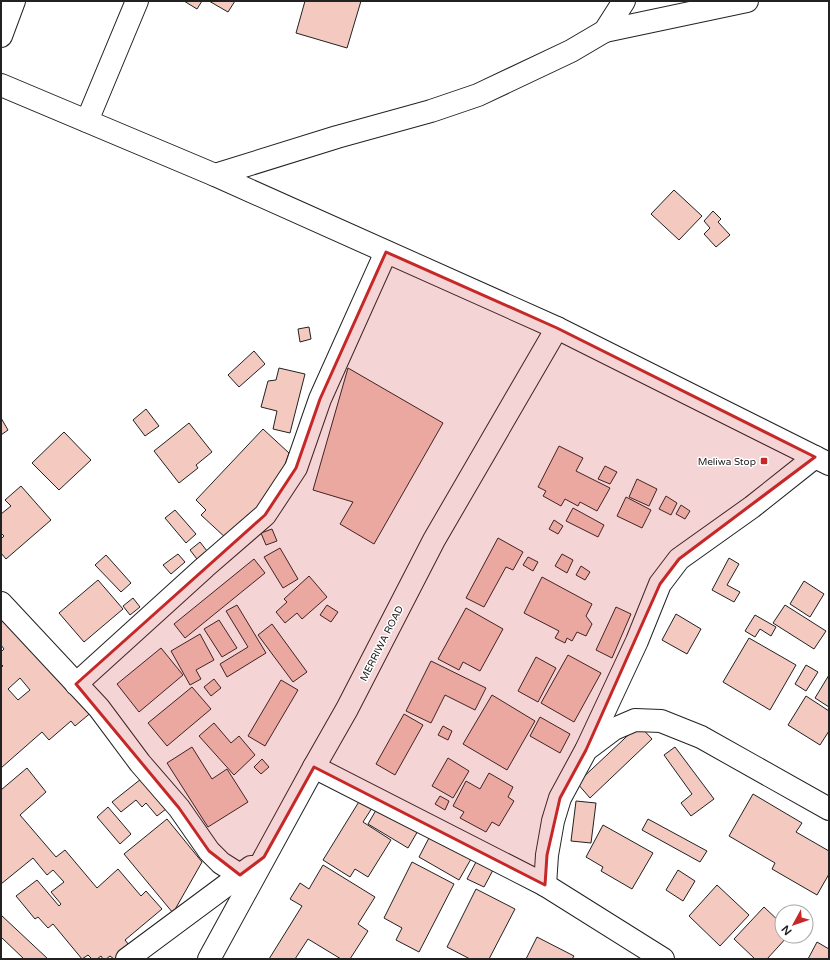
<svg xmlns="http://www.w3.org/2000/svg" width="830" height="960" font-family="'Varela Round',sans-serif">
	<rect width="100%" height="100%" fill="#fff"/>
	<g fill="#f3c9c0" stroke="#222" fill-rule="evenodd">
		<polygon points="184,1 202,1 197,9"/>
		<polygon points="209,1 235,1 228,12"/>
		<polygon points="305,1 361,1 347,48 296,33"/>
		<polygon points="674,190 702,216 679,240 651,214"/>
		<polygon points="713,211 721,219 718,222 730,235 716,247 704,234 710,228 704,221"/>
		<polygon points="309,327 311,339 300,342 298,329"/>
		<polygon points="254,351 265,364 239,387 228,375"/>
		<polygon points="279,368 305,374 290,433 273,429 277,411 261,407 268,381 276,380"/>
		<polygon points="348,368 443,423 374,544 340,524 353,502 313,490"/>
		<polygon points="146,409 159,426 145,436 133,420"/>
		<polygon points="1,418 8,430 1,435"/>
		<polygon points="189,423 212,452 196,465 198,468 179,483 154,451"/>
		<polygon points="263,429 289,453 278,485 227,539 201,515 206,510 196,500"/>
		<polygon points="64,432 91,460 59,490 32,463"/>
		<polygon points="559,446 583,458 576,471 610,488 597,511 580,502 578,506 565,499 561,506 543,496 546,491 538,487"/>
		<polygon points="605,466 617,472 610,484 598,479"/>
		<polygon points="637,479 657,489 649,506 629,497"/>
		<polygon points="21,486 51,520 6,559 1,553 1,539 4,536 1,533 1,514 11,506 5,500"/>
		<polygon points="666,496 677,503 671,515 659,509"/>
		<polygon points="626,497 651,510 642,528 617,516"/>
		<polygon points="681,505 690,511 685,519 676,514"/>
		<polygon points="573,508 604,525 598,537 566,521"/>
		<polygon points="175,510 196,534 186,543 165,518"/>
		<polygon points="554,520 563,526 558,534 549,529"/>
		<polygon points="272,529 277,541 266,545 261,533"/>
		<polygon points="498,538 523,552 513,570 506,567 484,607 466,598"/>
		<polygon points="200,542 207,551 197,559 190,550"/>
		<polygon points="280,548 298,579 283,588 264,557"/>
		<polygon points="178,554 185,562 171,574 163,565"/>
		<polygon points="562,554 573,560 567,573 555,566"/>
		<polygon points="106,555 131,583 121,592 95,565"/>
		<polygon points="528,557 538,562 533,571 523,565"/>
		<polygon points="729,558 739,564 727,585 740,592 734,602 712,590"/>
		<polygon points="254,559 265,573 185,638 174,624"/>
		<polygon points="581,566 590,572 585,580 576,575"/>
		<polygon points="309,576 327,597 302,619 297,613 285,623 276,612 287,602 284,599"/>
		<polygon points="542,577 592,604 586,616 592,624 586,636 577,632 572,641 567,638 565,643 555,638 559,631 524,613"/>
		<polygon points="98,580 123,609 84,642 59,613"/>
		<polygon points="804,581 824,594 810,617 790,604"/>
		<polygon points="133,598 140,607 130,615 123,606"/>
		<polygon points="237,605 266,653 227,677 220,664 248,647 226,611"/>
		<polygon points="327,605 338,612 331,622 320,615"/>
		<polygon points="785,605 826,631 814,649 773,623"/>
		<path d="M1,607L28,645L70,694L75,691L93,711L75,726L71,721L49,740L42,732L1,768V667L3,666L1,664V652L4,649L1,645ZM20,678L30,690L18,700L8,689Z"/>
		<polygon points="616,607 631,614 612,658 596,650"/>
		<polygon points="466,608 503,629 480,671 463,662 459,670 438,659"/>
		<polygon points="676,614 701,629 687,654 662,640"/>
		<polygon points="755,615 776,627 771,636 760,629 755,637 745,631"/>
		<polygon points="219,620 237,648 222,657 204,629"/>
		<polygon points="272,624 307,672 293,682 258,635"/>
		<polygon points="200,634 214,660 196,670 201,679 190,685 171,651"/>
		<polygon points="749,638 796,665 770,710 723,682"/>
		<polygon points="161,648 183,675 139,712 117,684"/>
		<polygon points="568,655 601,673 574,722 541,703"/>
		<polygon points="536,657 556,668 538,702 518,691"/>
		<polygon points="431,661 486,688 475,710 445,695 431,723 406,711"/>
		<polygon points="806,665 818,672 806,691 795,684"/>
		<polygon points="829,675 829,707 815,698"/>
		<polygon points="214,679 221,688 211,696 204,687"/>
		<polygon points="281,680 298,690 265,746 248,736"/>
		<polygon points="192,687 211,709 167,746 148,723"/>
		<polygon points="492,695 535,721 507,770 463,744"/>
		<polygon points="806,696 829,711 829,731 820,745 788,725"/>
		<polygon points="404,714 423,725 395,775 376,764"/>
		<polygon points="540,717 570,734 560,753 530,736"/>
		<polygon points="214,723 231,743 239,736 255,755 234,775 199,736"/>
		<polygon points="639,725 652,739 590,798 577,783"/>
		<polygon points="443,726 452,731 448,740 438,735"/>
		<polygon points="192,747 212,779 227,769 248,802 208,827 167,763"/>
		<polygon points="675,747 714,799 691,816 681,803 692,794 664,755"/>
		<polygon points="448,758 469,771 453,798 432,786"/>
		<polygon points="262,759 269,767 261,774 254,767"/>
		<polygon points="27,768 46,792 20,815 56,857 65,850 97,888 118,869 141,896 146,891 162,909 125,940 129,945 114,959 110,956 106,959 103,959 101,956 97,959 92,959 88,955 82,959 53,924 48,928 38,917 35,919 16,896 37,880 59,906 61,904 51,892 64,882 53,870 47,875 33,858 1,884 1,790"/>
		<polygon points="489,773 513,787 508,797 514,801 499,826 492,822 486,832 460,818 464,812 453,806 466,781 480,789"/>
		<polygon points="141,779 166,809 157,816 146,803 142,807 136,800 121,812 112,802"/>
		<polygon points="753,794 802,823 796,832 829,851 829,874 817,895 772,869 775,863 729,836"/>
		<polygon points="440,796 449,801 445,810 435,804"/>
		<polygon points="360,800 372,808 363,822 391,840 368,877 355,869 350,877 323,860"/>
		<polygon points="576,801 596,803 591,843 571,841"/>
		<polygon points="379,805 419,829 408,848 368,824"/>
		<polygon points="108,807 131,834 120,844 97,817"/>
		<polygon points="167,819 202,862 173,913 124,854"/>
		<polygon points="648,819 707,851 700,862 642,830"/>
		<polygon points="603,825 653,853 632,889 601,871 603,867 586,857"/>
		<polygon points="430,836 471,859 459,880 419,857"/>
		<polygon points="412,862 454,884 419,952 396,940 402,928 384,918"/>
		<polygon points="476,862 493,870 484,887 467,879"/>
		<polygon points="323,865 375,897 358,924 368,931 350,959 341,959 308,939 295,959 269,959 302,906 290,899 300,883 309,889"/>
		<polygon points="678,870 695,881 683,901 666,890"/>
		<polygon points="717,885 749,915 720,946 689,916"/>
		<polygon points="476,889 515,909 489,959 470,959 447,947"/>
		<polygon points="764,907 782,924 782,936 788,936 767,959 755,959 734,939"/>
		<polygon points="1,915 48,959 24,959 1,937"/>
		<polygon points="537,937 574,956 572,959 526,959"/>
		<polygon points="817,942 829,949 829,959 808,959"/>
	</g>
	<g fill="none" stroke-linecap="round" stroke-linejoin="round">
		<defs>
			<g id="minor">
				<polyline points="605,31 747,1"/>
				<polyline points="1,36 14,1"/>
				<polyline points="87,121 137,1"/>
				<polyline points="215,175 337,137 431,111 478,95 571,51 605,31 624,1"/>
				<polyline points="1,603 99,708 140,763 179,808 209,851 221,863 240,875"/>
				<polyline points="76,684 205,567 265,515 296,468 320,399 386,252"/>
				<polyline points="587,748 637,641 660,584 679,559 752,507 815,457"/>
				<polyline points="314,767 545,885 663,959"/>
				<polyline points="545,885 547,855 553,821 560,798 586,750 614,729 635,720 661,721 701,737 829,809"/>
				<polyline points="127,959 251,867"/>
			</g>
			<polyline id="tertiary" points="209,959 314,767 347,709 434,540 557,328"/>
			<polyline id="trunk" points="1,85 215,175 557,328 829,464"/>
		</defs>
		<use href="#minor" stroke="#222" stroke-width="24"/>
		<use href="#tertiary" stroke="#222" stroke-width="24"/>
		<use href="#trunk" stroke="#222" stroke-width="24"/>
		<use href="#minor" stroke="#fff" stroke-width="22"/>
		<use href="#tertiary" stroke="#fff" stroke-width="22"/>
		<use href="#trunk" stroke="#fff" stroke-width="22"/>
	</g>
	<path fill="#c62828" fill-opacity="0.2" stroke="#c62828" stroke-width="3" stroke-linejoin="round" d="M386,252L557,328L815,457L679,559L660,584L586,750L560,798L547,855L545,885L314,767L264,857L240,875L209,851L179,808L76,684L265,515L296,468L320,399Z"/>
	<rect fill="#c62828" stroke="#fff" stroke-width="1.5" x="760" y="457" width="8" height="8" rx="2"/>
	<g text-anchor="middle" stroke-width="3" stroke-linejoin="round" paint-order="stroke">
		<g font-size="10" fill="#222" stroke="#fff" text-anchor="end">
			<text x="756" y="465">Meliwa Stop</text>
		</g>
		<g font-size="10" fill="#222" stroke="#fff">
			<text transform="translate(381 643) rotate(-63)" y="4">MERRIWA ROAD</text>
		</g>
	</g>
	<rect width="830" height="960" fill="none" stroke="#222222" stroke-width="4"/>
	<g transform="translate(794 924) rotate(230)"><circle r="19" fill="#ffffff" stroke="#a7a7a7"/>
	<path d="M0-3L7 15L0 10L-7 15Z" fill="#c62828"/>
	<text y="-6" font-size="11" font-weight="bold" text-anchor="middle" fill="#222222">N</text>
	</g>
</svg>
